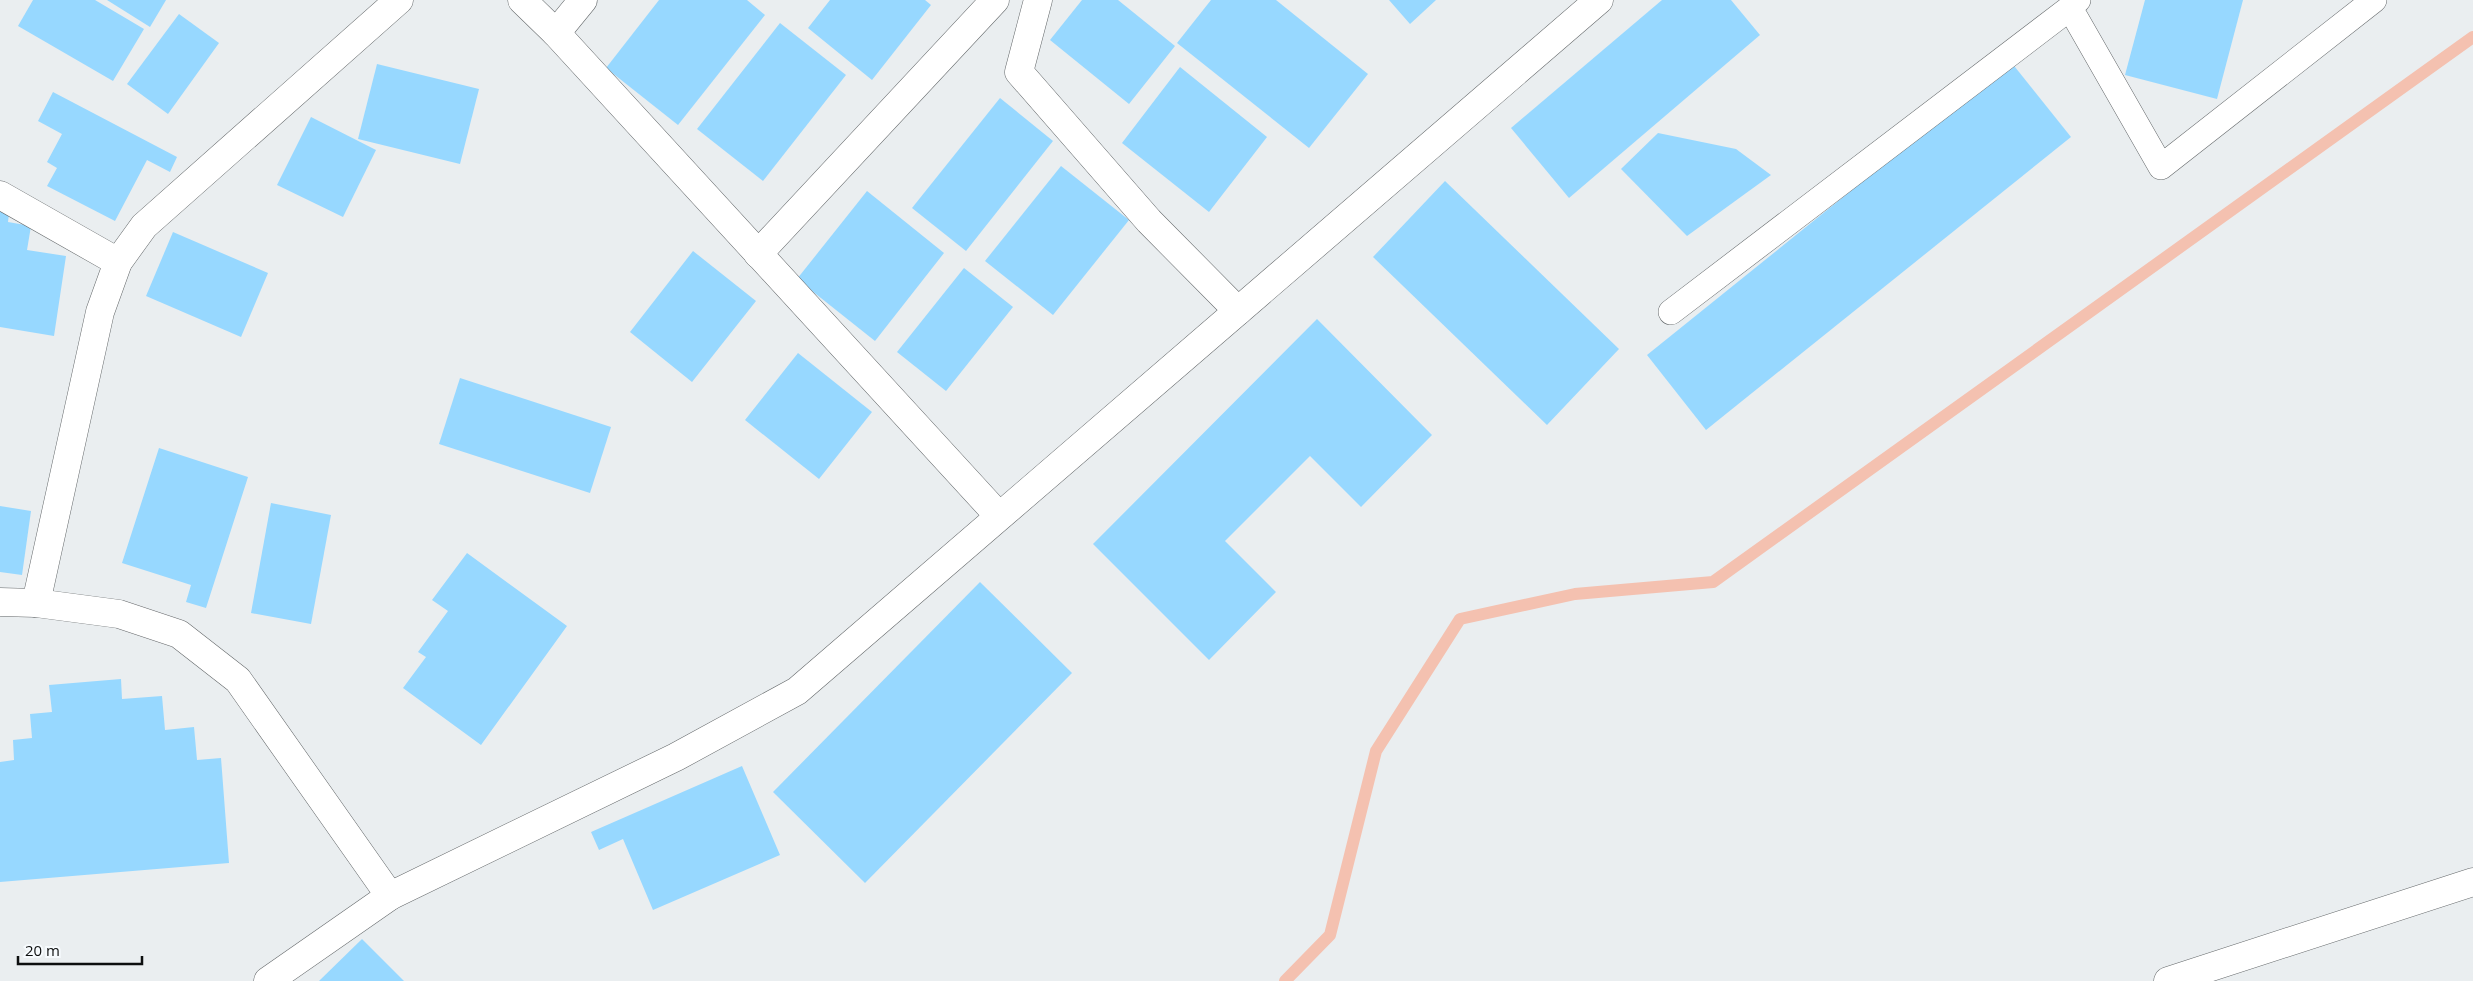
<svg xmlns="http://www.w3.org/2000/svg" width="2473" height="981" font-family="'Open Sans',sans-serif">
	<rect width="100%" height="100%" fill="#eaeef0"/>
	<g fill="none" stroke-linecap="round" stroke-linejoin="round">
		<polyline stroke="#f4c1b0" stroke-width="12" points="1285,981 1330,935 1376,751 1460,619 1575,594 1713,582 2473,37"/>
	</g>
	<g fill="#97d8ff">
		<polygon points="33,0 95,0 144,29 113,81 18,26"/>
		<polygon points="107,0 166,0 150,27"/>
		<polygon points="659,0 747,0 765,15 678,125 606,68"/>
		<polygon points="830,0 925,0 931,5 872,80 808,28"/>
		<polygon points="1082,0 1118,0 1175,46 1129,104 1050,40"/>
		<polygon points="1211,0 1276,0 1368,74 1309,148 1177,43"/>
		<polygon points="1389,0 1436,0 1410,24"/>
		<polygon points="1662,0 1731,0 1760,35 1569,198 1511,128"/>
		<polygon points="2145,0 2243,0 2217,99 2125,75"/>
		<polygon points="179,14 219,43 168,114 127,84"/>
		<polygon points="780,23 846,75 763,181 697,129"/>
		<polygon points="2011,62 2071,137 1706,430 1647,355"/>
		<polygon points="377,64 479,89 460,164 358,139"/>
		<polygon points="1180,67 1267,137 1209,212 1122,143"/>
		<polygon points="53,92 177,157 170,172 147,160 115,221 47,186 57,168 47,162 62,134 38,121"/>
		<polygon points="1000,98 1053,141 966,251 912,208"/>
		<polygon points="311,117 376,150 343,217 277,185"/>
		<polygon points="1658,133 1736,149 1771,175 1687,236 1621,169"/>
		<polygon points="1061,166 1129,220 1053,315 985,261"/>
		<polygon points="1445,181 1619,349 1547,425 1373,257"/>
		<polygon points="867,191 944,253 875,341 797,279"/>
		<polygon points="0,203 10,204 8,222 31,226 27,250 66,256 54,336 0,327"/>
		<polygon points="173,232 268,273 241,337 146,296"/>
		<polygon points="693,251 756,301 692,382 630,332"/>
		<polygon points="964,268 1013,307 946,391 897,352"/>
		<polygon points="1317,319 1432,435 1361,507 1310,456 1225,541 1276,592 1209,660 1093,544"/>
		<polygon points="798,353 872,412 819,479 745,420"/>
		<polygon points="460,378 611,427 590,493 439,444"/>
		<polygon points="159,448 248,477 206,608 186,602 191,585 122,563"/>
		<polygon points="271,503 331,515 311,624 251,613"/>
		<polygon points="0,506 31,511 22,575 0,572"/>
		<polygon points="467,553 567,626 481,745 403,688 426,657 418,652 448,611 432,600"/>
		<polygon points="980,582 1072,673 865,883 773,792"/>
		<polygon points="121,679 122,699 162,696 165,730 194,727 197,760 221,758 229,863 0,882 0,762 14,760 13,740 32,738 30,714 52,712 49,685"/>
		<polygon points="742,766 780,855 653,910 623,839 599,850 591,832"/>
		<polygon points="362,939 404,981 319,981"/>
	</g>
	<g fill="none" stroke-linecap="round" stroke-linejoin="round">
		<defs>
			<g id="lane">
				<polyline points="2078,0 2070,8 2161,167 2374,0"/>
				<polyline points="1671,312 2070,8"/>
			</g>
			<g id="street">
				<polyline points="522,0 556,33 999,516"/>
				<polyline points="1038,0 1019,72 1149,221 1238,311"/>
				<polyline points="556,33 583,0"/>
				<polyline points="0,195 118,262"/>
				<polyline points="758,254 995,0"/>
				<polyline points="0,602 36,603 119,614 179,634 238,680 390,896"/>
				<polyline points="36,603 100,312 118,262 144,226 399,0"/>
				<polyline points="2168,981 2473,882"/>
			</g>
			<polyline id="secondary" points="268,981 390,896 676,757 797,691 1599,0"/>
		</defs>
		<use href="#lane" stroke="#64686a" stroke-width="26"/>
		<use href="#street" stroke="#64686a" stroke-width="29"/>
		<use href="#secondary" stroke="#64686a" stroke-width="29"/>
		<use href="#lane" stroke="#fff" stroke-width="25"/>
		<use href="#street" stroke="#fff" stroke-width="28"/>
		<use href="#secondary" stroke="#fff" stroke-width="28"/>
	</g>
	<path d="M18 956v8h124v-8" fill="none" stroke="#0d0f0f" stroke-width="2.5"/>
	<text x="25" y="956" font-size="15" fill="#0d0f0f" stroke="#f7fbfe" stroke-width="4" paint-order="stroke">20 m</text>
</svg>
